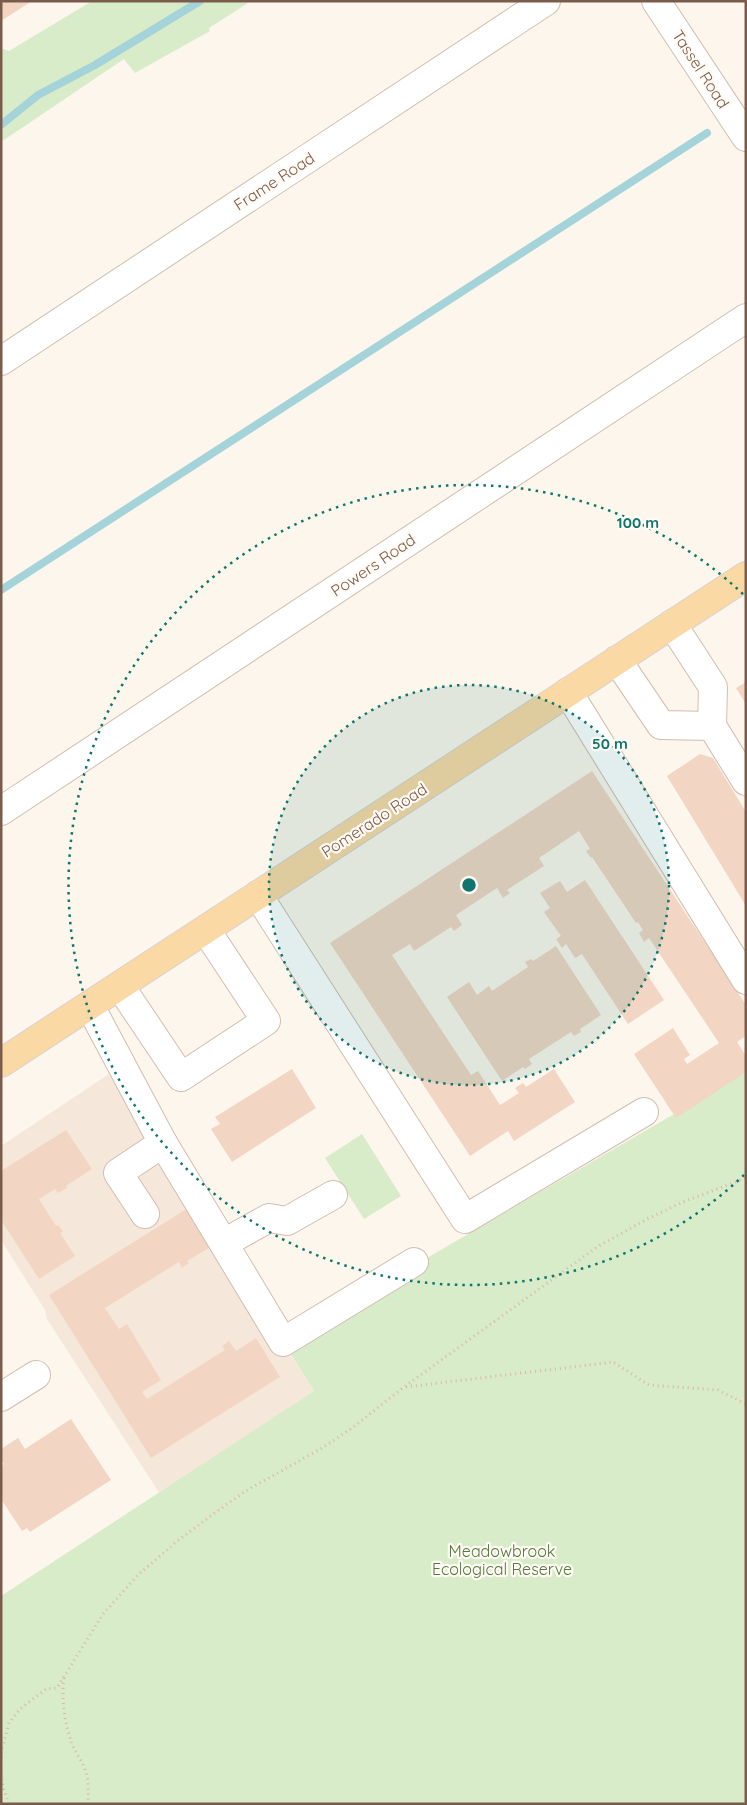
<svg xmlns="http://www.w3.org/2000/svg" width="747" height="1805" font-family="Quicksand,sans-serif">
	<rect width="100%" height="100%" fill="#fdf6ec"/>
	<polygon fill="#f5e8da" points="109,1074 314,1391 160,1494 47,1319 45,1310 1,1240 1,1146"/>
	<g fill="#d8ecc9">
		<polygon points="92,1 251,1 209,28 210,31 135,73 124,59 1,142 1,48 9,51"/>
		<polygon points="746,1072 746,1804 1,1804 1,1596 314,1391 283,1342"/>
		<polygon points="362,1134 401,1196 364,1219 325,1158"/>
	</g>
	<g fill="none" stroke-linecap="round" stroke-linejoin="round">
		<g stroke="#a5d3da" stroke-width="8">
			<polyline points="1,125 38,95 95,65 200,1"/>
			<polyline points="1,590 707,133"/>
		</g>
	</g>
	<g fill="#f3d5c3">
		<polygon points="1,1 32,1 1,21"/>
		<polygon points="746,682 746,704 736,688"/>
		<polygon points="700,754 713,758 746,812 746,906 667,776"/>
		<polygon points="592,771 746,1005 746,1036 737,1042 746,1056 746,1072 676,1118 634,1054 673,1028 690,1055 684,1059 687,1064 719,1043 649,938 644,942 639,933 643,930 638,922 636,923 592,857 591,858 586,851 590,849 579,831 539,858 544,866 507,890 510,893 503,898 497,888 456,915 462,925 454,931 451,927 414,951 410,944 392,955 471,1075 478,1071 500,1105 519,1093 515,1088 523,1083 526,1087 554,1069 575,1102 514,1141 508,1131 470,1156 330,943"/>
		<polygon points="585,880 664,1000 628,1024 582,954 575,958 566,944 562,948 556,939 561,936 544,912 550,908 540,893 560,881 567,892"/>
		<polygon points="556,946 601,1015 580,1029 581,1032 574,1036 571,1032 529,1059 532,1064 525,1069 523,1067 502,1081 447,997 469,982 477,995 489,986 492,991 528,967 525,962 531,959 533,961"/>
		<polygon points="292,1069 316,1108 232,1162 211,1129 220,1124 215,1117"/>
		<polygon points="66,1130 92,1169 66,1186 67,1188 58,1193 55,1189 39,1199 56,1226 58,1225 63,1232 60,1233 75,1256 39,1279 1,1220 1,1171"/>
		<polygon points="188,1208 212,1246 187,1261 189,1263 182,1268 179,1262 105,1308 119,1329 127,1324 161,1380 142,1392 147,1399 225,1350 222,1346 229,1341 236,1351 256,1338 280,1377 151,1458 49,1295"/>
		<polygon points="71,1419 111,1480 30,1532 27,1528 22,1531 1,1499 1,1466 4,1464 1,1459 1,1449 18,1438 25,1449"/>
	</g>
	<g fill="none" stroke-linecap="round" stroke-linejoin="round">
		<defs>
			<g id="minor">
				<polyline points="656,1 746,137"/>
				<polyline points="1,361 546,1"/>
				<polyline points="672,624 713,687 712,726"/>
				<polyline points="617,660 661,725 712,726 746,781"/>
				<polyline points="568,692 746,980"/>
				<polyline points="1,811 746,318"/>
				<polyline points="258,895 465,1219 644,1112"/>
				<polyline points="120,986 181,1077 266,1021 206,930"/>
				<polyline points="90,1006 163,1143 118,1173 145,1214"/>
				<polyline points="163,1143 283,1342 414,1262"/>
				<polyline points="224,1243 269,1218 287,1221 333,1195"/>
				<polyline points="1,1397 36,1375"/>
			</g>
			<polyline id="major" points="1,1063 746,576"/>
		</defs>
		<use href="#minor" stroke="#d1beb0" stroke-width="30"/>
		<use href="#major" stroke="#dad1cd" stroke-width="30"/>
		<g stroke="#d9b8a5" stroke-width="3" stroke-dasharray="1 4" stroke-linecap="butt">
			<polyline points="406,1387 613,1362 649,1385 718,1390 746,1404"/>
			<path d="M64,1678C61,1699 65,1725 72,1744C76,1754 83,1762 86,1772C89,1782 88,1794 88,1804"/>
			<polyline points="1,1758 2,1749 9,1723 20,1709 46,1689 57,1688 103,1614 138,1575 176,1542 212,1515 244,1492 322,1448 352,1428 404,1387 597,1247 649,1218 683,1202 746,1178"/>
			<polyline points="1,1774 3,1787 9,1804"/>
		</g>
		<use href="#minor" stroke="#fff" stroke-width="28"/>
		<use href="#major" stroke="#fbd9a5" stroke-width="28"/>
	</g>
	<circle cx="469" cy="885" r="200" fill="#0f766e" fill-opacity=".12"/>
	<g fill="none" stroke="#0f766e" stroke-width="2.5" stroke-dasharray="2.5 5">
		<circle cx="469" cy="885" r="200"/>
		<path d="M744 1175A400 400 0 1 1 744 595"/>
	</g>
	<g text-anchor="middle" stroke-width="4.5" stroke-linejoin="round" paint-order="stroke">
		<g font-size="16" fill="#7a5c4d" stroke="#fffaf3">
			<text transform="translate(701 69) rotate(57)" y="6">Tassel Road</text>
			<text transform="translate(274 181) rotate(-33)" y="6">Frame Road</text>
			<text transform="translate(373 565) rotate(-34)" y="6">Powers Road</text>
			<text transform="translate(374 820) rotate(-33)" y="6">Pomerado Road</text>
		</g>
		<g font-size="16" fill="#537a41" stroke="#fffaf3">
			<text x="502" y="1557">Meadowbrook<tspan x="502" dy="18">Ecological Reserve</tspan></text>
		</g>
	</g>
	<circle cx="469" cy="885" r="8" fill="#0f766e" stroke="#fffaf3" stroke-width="2.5"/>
	<g font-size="15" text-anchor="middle" font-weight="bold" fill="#0f766e" stroke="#fffaf3" stroke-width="4.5" stroke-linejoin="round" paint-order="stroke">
		<text x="638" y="528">100 m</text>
		<text x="610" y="749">50 m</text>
	</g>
	<rect width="747" height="1805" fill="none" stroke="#7a5c4d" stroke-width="5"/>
</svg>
